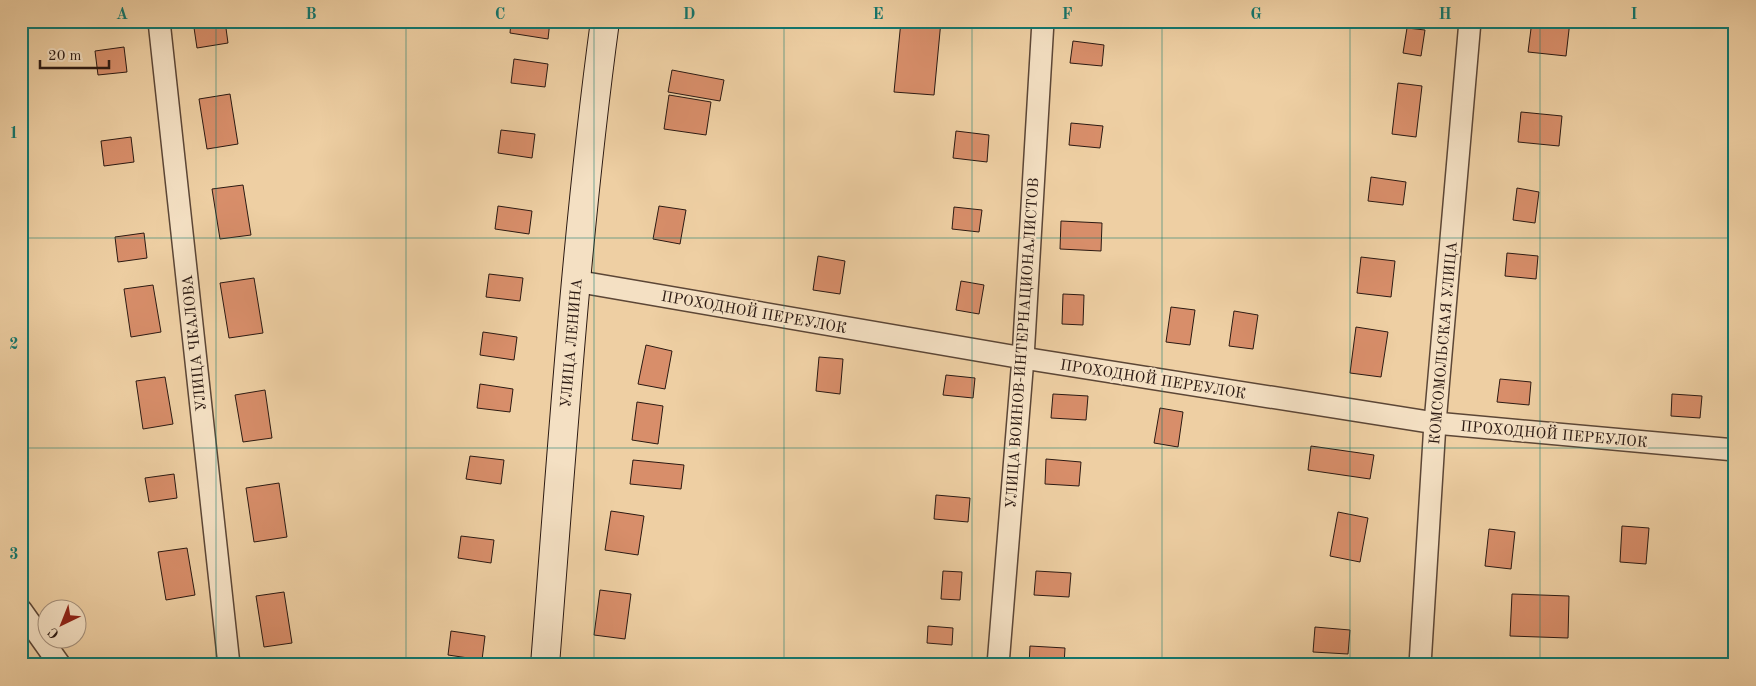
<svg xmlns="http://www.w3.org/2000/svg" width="1756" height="686" font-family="'Old Standard TT',serif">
	<rect width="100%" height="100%" fill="#eecfa3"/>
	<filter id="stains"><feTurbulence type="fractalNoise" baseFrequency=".004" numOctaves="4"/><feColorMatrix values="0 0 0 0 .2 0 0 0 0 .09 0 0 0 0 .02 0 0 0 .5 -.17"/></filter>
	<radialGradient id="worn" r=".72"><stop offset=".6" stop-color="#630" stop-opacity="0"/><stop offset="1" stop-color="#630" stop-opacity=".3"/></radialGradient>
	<g fill="#d88e6a" stroke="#2b1912">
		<polygon points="193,21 225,21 228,43 197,48"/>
		<polygon points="511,21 550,21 548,39 510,33"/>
		<polygon points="675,21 702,21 701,27"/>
		<polygon points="901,21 941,21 934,95 894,92"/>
		<polygon points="1078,21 1119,21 1119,26"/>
		<polygon points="1532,21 1570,21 1566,56 1528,52"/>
		<polygon points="1407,28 1425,30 1421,56 1403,53"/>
		<polygon points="1073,41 1104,45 1102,66 1070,63"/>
		<polygon points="124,47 127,72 98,75 95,51"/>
		<polygon points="514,59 548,64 545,87 511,83"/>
		<polygon points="672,70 724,80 720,101 668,92"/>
		<polygon points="1398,83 1422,86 1416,137 1392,134"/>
		<polygon points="230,94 238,144 207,149 199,99"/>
		<polygon points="669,95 711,102 706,135 664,129"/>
		<polygon points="1521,112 1562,116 1559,146 1518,142"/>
		<polygon points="1071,123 1103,126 1100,148 1069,145"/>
		<polygon points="501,130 535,134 532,158 498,153"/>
		<polygon points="956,131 989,135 987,162 953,158"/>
		<polygon points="131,137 134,162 104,166 101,141"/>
		<polygon points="1371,177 1406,182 1403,205 1368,201"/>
		<polygon points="243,185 251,235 220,239 212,189"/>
		<polygon points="1517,188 1539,192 1535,223 1513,220"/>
		<polygon points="498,206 532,211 529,234 495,229"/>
		<polygon points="659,206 686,210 680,244 653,239"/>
		<polygon points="954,207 982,210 979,232 952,229"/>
		<polygon points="1061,221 1102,223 1101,251 1060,249"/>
		<polygon points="144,233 147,258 118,262 115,237"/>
		<polygon points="1507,253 1538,256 1536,279 1505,276"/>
		<polygon points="818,256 845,261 840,294 813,290"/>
		<polygon points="1361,257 1395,261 1391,297 1357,293"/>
		<polygon points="489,274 523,278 520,301 486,297"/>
		<polygon points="254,278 263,333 229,338 220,283"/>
		<polygon points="961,281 984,285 979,314 956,310"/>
		<polygon points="153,285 161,332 131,337 124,289"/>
		<polygon points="1063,294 1084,295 1083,325 1062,324"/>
		<polygon points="1171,307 1195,310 1190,345 1166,342"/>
		<polygon points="1234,311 1258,315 1253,349 1229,346"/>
		<polygon points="1356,327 1388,332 1381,377 1350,373"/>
		<polygon points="483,332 517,337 514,360 480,355"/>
		<polygon points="646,345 672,351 665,389 638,384"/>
		<polygon points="819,357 843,359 840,394 816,391"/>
		<polygon points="946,375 975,378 973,398 943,395"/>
		<polygon points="165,377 173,424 143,429 136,381"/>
		<polygon points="1500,379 1531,382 1529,405 1497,402"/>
		<polygon points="480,384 513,389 510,412 477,408"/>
		<polygon points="265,390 272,438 243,442 235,395"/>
		<polygon points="1053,394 1088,396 1086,420 1051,418"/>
		<polygon points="1672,394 1702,396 1700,418 1671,416"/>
		<polygon points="637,402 663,406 658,444 632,440"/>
		<polygon points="1160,408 1183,412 1178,447 1154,443"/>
		<polygon points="1311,446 1374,455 1370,479 1308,470"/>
		<polygon points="470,456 504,460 501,484 466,479"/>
		<polygon points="1046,459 1081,462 1079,486 1045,484"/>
		<polygon points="633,460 684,465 681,489 630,484"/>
		<polygon points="174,474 177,498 149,502 145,478"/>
		<polygon points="279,483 287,537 254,542 246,488"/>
		<polygon points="936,495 970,498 968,522 934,519"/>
		<polygon points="611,511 644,516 638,555 605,550"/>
		<polygon points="1338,512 1368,518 1360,562 1330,556"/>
		<polygon points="1622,526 1649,528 1646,564 1620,562"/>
		<polygon points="1489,529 1515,532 1511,569 1485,566"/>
		<polygon points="461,536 494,540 491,563 458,558"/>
		<polygon points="187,548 195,595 166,600 158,552"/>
		<polygon points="943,571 962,572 960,600 941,599"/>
		<polygon points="1036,571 1071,573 1069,597 1034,595"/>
		<polygon points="600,590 631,594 625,639 594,635"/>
		<polygon points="284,592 292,643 264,647 256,596"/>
		<polygon points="1512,594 1569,596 1568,638 1510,636"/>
		<polygon points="928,626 953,628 952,645 927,643"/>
		<polygon points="1315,627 1350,630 1348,654 1313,652"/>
		<polygon points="451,631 485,636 482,660 448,655"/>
		<polygon points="1030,646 1065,648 1064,665 1029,665"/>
	</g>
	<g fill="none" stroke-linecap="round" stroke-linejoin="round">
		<defs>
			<g id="minor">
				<polyline points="159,21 229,665"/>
				<polyline points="575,281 1023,358 1435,423 1735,450"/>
				<polyline points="21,610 60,665"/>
				<polyline points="998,665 1023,358 1043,21"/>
				<polyline points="1420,665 1435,423 1470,21"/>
			</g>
			<path id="secondary" d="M545,665C562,450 576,235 605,21"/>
		</defs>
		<use href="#minor" stroke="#5c4636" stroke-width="24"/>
		<use href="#secondary" stroke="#2b1912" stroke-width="30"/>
		<use href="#minor" stroke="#f4e0c3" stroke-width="21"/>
		<use href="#secondary" stroke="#f4e0c3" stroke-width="28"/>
	</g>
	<path fill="none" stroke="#0f766e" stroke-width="1" stroke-opacity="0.55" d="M216,21V665M406,21V665M594,21V665M784,21V665M972,21V665M1162,21V665M1350,21V665M1540,21V665M21,238H1735M21,448H1735"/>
	<g text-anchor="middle" stroke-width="4.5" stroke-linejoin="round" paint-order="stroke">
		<g font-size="15" fill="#2b1912" stroke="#f4e0c3">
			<text transform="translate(754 312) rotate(10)" y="5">ПРОХОДНОЙ ПЕРЕУЛОК</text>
			<text transform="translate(194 343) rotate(-96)" y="5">УЛИЦА ЧКАЛОВА</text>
			<text transform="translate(571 343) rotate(-85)" y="5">УЛИЦА ЛЕНИНА</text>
			<text transform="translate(1022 343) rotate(-86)" y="5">УЛИЦА ВОИНОВ-ИНТЕРНАЦИОНАЛИСТОВ</text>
			<text transform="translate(1443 343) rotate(-85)" y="5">КОМСОМОЛЬСКАЯ УЛИЦА</text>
			<text transform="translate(1153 379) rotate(9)" y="5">ПРОХОДНОЙ ПЕРЕУЛОК</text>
			<text transform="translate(1554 434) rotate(5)" y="5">ПРОХОДНОЙ ПЕРЕУЛОК</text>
		</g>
	</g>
	<rect width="1756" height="686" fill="none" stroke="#eecfa3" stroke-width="55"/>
	<g transform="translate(62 624) rotate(223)"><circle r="24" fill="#f4e0c3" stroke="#a4907c"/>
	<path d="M0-4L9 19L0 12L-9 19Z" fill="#8f2418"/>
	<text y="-8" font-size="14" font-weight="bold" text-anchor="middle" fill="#2b1912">С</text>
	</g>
	<path d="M40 60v8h69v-8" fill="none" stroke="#2b1912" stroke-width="2.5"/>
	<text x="48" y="60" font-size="15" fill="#2b1912" stroke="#f4e0c3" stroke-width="4" paint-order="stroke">20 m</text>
	<rect x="28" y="28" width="1700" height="630" fill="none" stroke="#0f766e" stroke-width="2"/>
	<g font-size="16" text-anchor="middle" font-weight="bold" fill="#0f766e">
		<text x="122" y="19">A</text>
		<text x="311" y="19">B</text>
		<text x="500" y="19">C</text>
		<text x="689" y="19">D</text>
		<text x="878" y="19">E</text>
		<text x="1067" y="19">F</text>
		<text x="1256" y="19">G</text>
		<text x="1445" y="19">H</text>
		<text x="1634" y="19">I</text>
		<text x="14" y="138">1</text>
		<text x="14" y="349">2</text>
		<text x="14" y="559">3</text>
	</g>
	<rect width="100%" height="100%" filter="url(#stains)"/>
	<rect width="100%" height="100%" fill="url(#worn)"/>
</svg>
